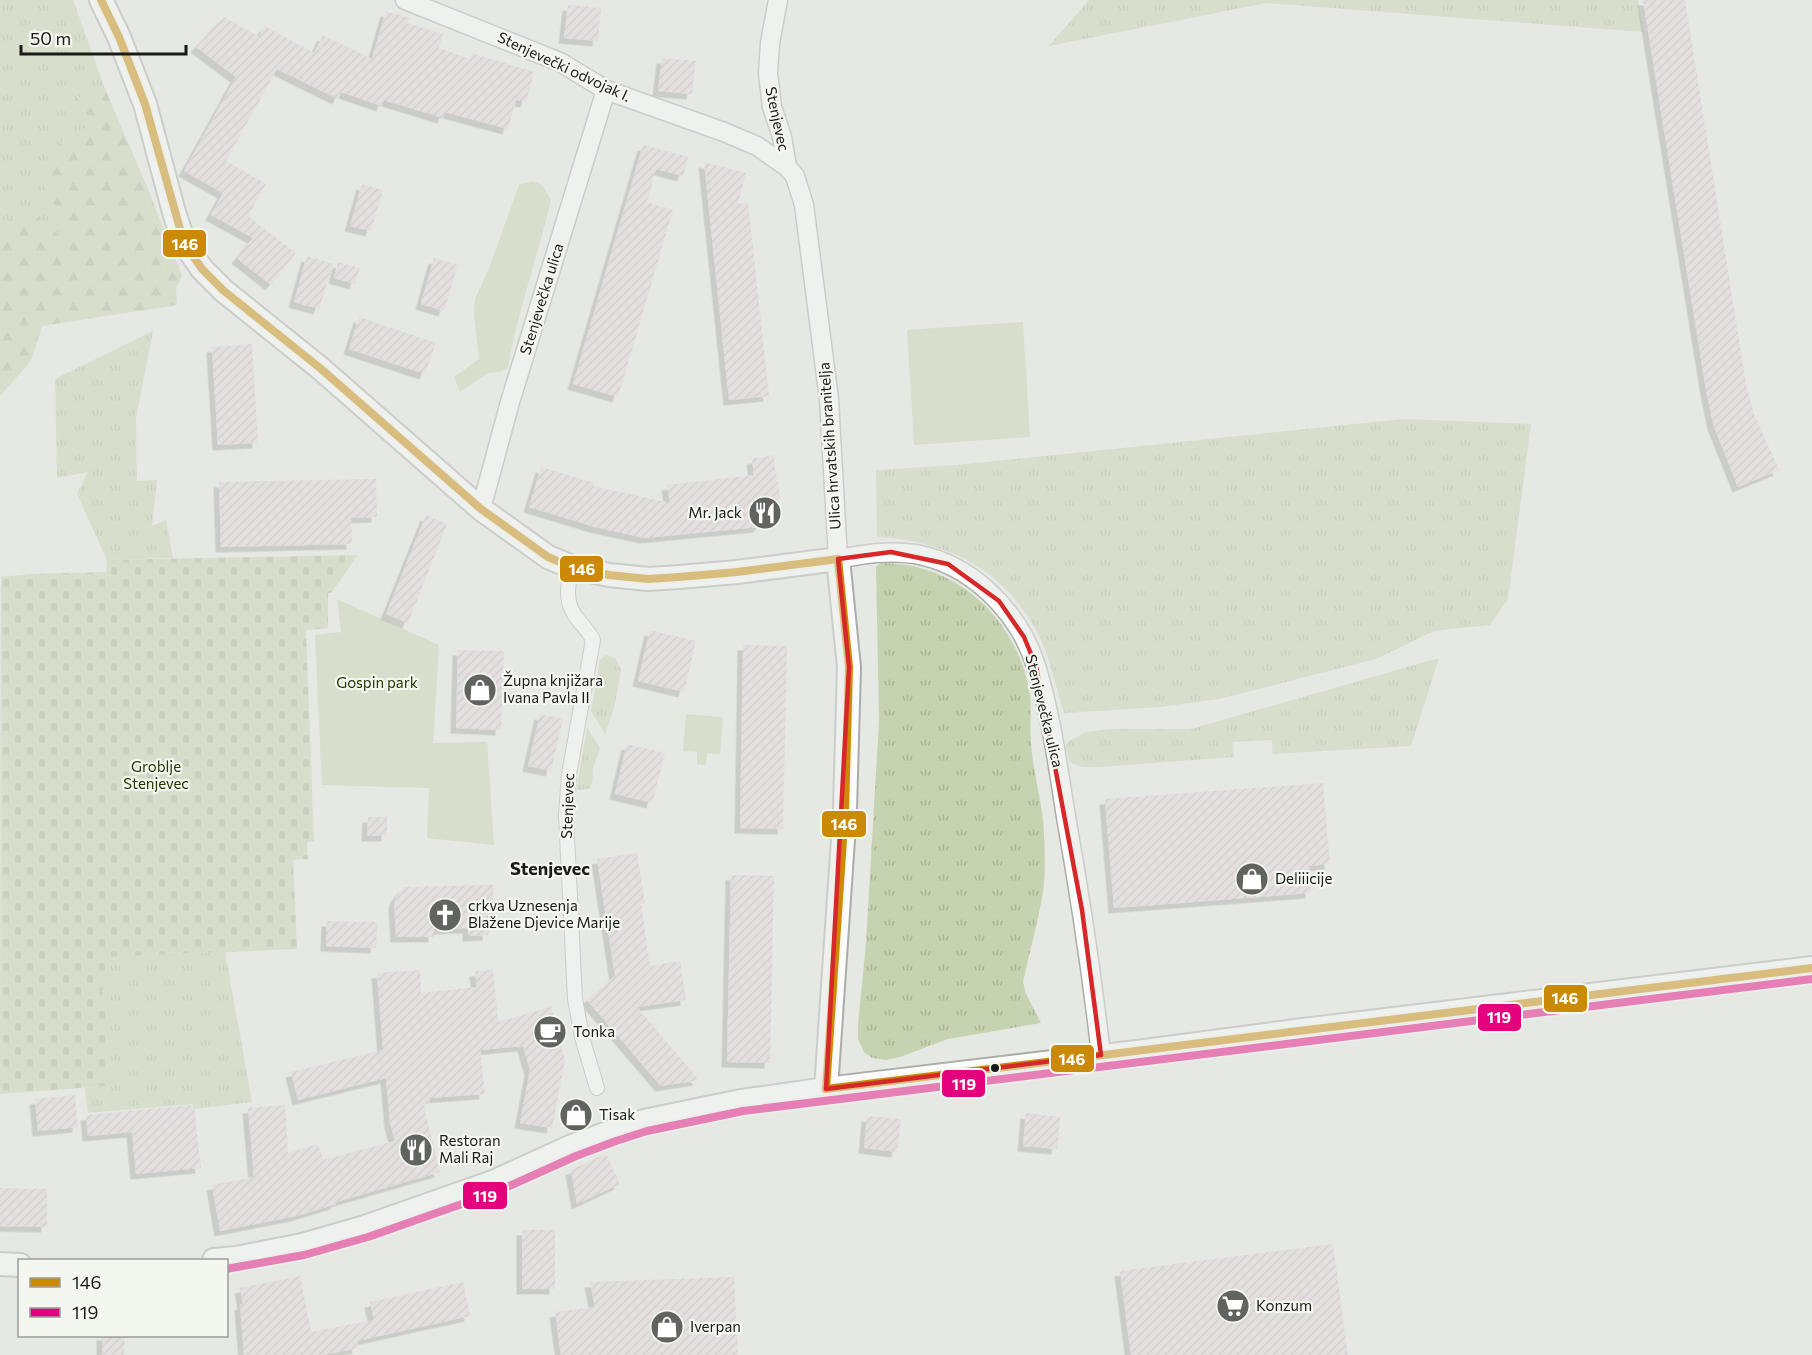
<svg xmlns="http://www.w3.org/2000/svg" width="1812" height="1355" font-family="Commissioner,sans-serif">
	<defs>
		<pattern id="grass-tufts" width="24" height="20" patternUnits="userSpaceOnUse" patternTransform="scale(1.5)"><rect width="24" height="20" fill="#c6d3b0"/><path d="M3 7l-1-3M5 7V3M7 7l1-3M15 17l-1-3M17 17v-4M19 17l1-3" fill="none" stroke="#aab597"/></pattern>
		<pattern id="forest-firs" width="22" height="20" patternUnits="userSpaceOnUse" patternTransform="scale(1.5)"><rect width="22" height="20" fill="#c6d3b0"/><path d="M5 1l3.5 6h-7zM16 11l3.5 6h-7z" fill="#aab597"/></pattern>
		<pattern id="cemetery-stones" width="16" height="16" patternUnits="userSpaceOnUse" patternTransform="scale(1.5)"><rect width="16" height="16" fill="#c6d3b0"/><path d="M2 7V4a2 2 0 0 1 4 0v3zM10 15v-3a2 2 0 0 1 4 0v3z" fill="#aab597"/></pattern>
		<pattern id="building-hatch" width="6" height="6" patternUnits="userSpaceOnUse" patternTransform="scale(1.5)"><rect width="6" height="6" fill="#e0d4d7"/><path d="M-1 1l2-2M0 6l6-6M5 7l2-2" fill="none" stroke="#c0b5b8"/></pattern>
		<filter id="shadow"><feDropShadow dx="-5.5" dy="5.5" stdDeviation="0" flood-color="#0004"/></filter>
	</defs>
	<rect width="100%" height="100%" fill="#e6e8e3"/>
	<g fill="url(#grass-tufts)">
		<polygon points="0,0 73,0 105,89 77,98 93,123 54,147 64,210 61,237 32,212 0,223"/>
		<polygon points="1089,0 1638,0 1643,32 1266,3 1049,46"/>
		<polygon points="153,331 136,417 137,481 157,480 152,526 166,520 173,558 107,560 77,494 88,472 57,478 55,379"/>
		<path d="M1403,419L1531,424L1508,599L1490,625L1434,631L1376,659L1219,699L1160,707L1064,713C1056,687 1050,658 1038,634C1005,569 947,541 877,537L876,470L957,465Z"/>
		<path d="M882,563C955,563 1012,615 1028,684C1033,703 1029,724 1031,743C1033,774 1043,803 1044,834C1045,854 1046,878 1042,898C1037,926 1029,954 1023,982L1026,994L1041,1023L948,1039L900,1057L886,1060L872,1058L864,1052L858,1039V1025L866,943L879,721L876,566Z"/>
		<polygon points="606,655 615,658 621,670 614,708 605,734 591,711 600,660"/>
		<polygon points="1439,658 1411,746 1273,754 1272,740 1233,742 1234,757 1100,767 1082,767 1070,762 1065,746 1069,741 1086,732 1111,729 1191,729"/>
		<path d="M587,728L600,748C599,754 595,761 593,768C592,777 594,782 589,789L576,790Z"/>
		<polygon points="225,952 252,1102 193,1109 193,1104 88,1113 85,1088 107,1086 110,995 102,995 106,957"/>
	</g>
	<polygon fill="url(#forest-firs)" points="105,89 148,189 182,276 176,288 177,305 42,326 31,361 0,396 0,223 32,212 61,237 64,210 48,201 40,173 54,147 93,123 76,98"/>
	<polygon fill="url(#cemetery-stones)" points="358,555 331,593 328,593 328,628 306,630 314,841 307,842 308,859 293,860 297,949 107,957 102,995 111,995 107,1086 0,1094 1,577 31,574 106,572 107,560"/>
	<g fill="#c6d3b0">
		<path d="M533,181L542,185L551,200C538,256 518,310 508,367L500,372L488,373L460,392L454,377L479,359L474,315L475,299L488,271L519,185Z"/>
		<polygon points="1023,322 1030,437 914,445 907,330"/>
		<polygon points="337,599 439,645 433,743 487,742 494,845 427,838 429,788 322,785 315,635 341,632"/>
		<polygon points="686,714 723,717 720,754 707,753 706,765 697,764 697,752 683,751"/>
	</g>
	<g fill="url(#building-hatch)" filter="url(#shadow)">
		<polygon points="1643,0 1685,0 1746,384 1754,414 1779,470 1738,487 1713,424 1706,390"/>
		<polygon points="568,5 601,8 598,41 564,38"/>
		<polygon points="386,11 409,18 407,23 443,34 439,48 470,59 472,53 534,72 526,102 516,100 508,129 445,112 443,118 384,100 382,106 341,92 338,99 277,69 226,161 266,184 248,216 296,253 271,285 237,258 253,238 211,215 223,193 184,171 236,77 196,47 224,17 259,37 265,26 314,53 323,35 372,59"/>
		<polygon points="662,58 696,61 692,94 658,91"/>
		<polygon points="643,145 688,157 683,176 656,169 647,202 673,210 618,397 573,384"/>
		<polygon points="704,162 746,173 738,204 748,203 769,396 729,400"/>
		<polygon points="362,184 383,190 371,231 350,226"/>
		<polygon points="307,256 333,264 319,309 294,302"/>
		<polygon points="434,258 458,265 444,311 421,304"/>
		<polygon points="338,262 360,268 355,284 334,278"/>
		<polygon points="359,317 436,343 425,374 349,349"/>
		<polygon points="252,344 258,443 218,445 212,347"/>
		<polygon points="773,455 780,497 759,527 645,538 595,527 529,507 541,467 594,483 593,486 670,503 667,485 754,475 752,459"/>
		<polygon points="376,479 377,517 351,518 352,544 221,547 219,482"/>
		<polygon points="426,515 447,524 408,623 386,614"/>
		<polygon points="650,630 696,641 684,692 638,681"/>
		<polygon points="743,645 787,646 783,829 740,828"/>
		<polygon points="458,650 504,651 501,730 456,728"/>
		<polygon points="540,714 563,719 551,771 528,766"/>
		<polygon points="627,744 665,753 652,803 615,794"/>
		<polygon points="1323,783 1330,864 1309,866 1311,893 1114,908 1105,799"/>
		<polygon points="368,817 387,817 387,836 367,836"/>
		<polygon points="637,853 645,903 641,904 650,966 680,961 686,1000 637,1007 699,1080 661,1086 587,1000 615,976 597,859"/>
		<polygon points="731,875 774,876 770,1063 727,1062"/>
		<polygon points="493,885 494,927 488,927 488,935 468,936 468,928 434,929 434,937 396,937 394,904 396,897 404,887"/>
		<polygon points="327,921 377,922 376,948 326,946"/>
		<polygon points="420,970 421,993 477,987 475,971 493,970 498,1022 551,1007 565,1060 552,1128 520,1123 530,1070 523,1046 480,1050 485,1094 429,1098 430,1104 423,1104 440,1172 336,1202 336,1204 296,1216 220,1231 212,1185 254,1177 248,1108 285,1105 288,1153 318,1144 323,1160 395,1141 390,1123 386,1078 298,1100 291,1072 383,1050 377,973"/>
		<polygon points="75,1095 78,1127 38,1131 35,1099"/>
		<polygon points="194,1105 201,1168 136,1174 132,1132 88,1136 86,1115"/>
		<polygon points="1026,1113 1060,1117 1057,1149 1023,1146"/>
		<polygon points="867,1116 901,1119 897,1152 864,1148"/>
		<polygon points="606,1154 620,1184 577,1204 571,1170"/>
		<polygon points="0,1188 47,1189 47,1227 0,1226"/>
		<rect x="522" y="1230" width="33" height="59"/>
		<polygon points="1333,1244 1348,1355 1131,1355 1120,1271"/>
		<polygon points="300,1276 311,1332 374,1320 370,1302 463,1282 470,1316 357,1341 358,1348 323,1355 244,1355 240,1305 243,1304 240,1288"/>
		<polygon points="734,1277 738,1355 561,1355 555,1312 595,1307 590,1282"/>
		<polygon points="102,1335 125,1335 124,1355 102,1355"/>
	</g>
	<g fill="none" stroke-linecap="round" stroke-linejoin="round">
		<defs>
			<path id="pedestrian" d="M572,567C567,587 564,604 579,621C585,628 589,632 593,640L569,774L566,815L575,999L582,1037L597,1088"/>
			<g id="minor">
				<path d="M405,0L560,62L606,90L724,132L757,146L787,167L795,176L804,205L829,399L838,559C864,554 889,550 915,554C972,564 1019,612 1036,666C1051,714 1058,767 1066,817C1080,896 1092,975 1101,1055"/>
				<polyline points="778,0 770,43 768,73 772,107 782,137 787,167"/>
				<polyline points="481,509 510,402 606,90"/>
			</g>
			<g id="tertiary">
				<polyline points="101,0 119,37 145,104 174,212 184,243 202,269 224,291 320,368 481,509 548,557 572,567 609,575 648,579 679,577 737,572 838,559 849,667 845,810 826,1089"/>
				<polyline points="214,1260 236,1258 302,1245 365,1227 493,1182 572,1146 613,1131 644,1121 741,1101 826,1089 1137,1052 1295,1031 1812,968"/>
				<polyline points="0,1264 20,1265"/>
			</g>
		</defs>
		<use href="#pedestrian" stroke="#abada9" stroke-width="16"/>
		<use href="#minor" stroke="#abada9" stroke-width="21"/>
		<use href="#tertiary" stroke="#abada9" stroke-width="26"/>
		<use href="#pedestrian" stroke="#fbfcfb" stroke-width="14"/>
		<use href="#minor" stroke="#fbfcfb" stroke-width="18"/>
		<use href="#tertiary" stroke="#fbfcfb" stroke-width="22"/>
		<defs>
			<g id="bus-1">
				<polyline points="101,0 119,37 145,104 184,243 202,269 224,291 320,368 481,509 548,557 572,567 609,575 648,579 679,577 737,572 838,559"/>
				<polyline points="826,1089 1812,968"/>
				<polyline points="826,1089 845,810 849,667 838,559"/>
			</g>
			<polyline id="bus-2" points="226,1269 304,1255 368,1237 496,1192 576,1156 616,1141 647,1131 743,1111 1812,979"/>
		</defs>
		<use href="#bus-1" stroke="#f3f7ef" stroke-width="12"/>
		<use href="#bus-2" stroke="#f3f7ef" stroke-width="12"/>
		<use href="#bus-1" stroke="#cb8a05" stroke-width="8"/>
		<use href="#bus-2" stroke="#e5007d" stroke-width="8"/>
	</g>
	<path d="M0 0H1812V1355H0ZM891,552L948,564L999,601L1024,637L1036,666L1082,910L1101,1055L826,1089L849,667L838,559Z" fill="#e6e8e3" fill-opacity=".55" fill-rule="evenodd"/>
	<path fill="none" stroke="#d62828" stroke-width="4.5" stroke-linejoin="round" d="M891,552L948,564L999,601L1024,637L1036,666L1082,910L1101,1055L826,1089L849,667L838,559Z"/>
	<defs>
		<symbol id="restaurant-disc" viewBox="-11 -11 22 22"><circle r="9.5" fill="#61635f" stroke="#f3f7ef"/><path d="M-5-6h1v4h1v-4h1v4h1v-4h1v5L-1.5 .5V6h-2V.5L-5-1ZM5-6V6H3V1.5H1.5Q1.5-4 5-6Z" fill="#fff"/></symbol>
		<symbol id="shop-disc" viewBox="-11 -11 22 22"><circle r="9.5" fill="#61635f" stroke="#f3f7ef"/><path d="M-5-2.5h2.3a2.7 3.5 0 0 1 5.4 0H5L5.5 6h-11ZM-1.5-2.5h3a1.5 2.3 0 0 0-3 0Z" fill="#fff"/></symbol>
		<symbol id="church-disc" viewBox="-11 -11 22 22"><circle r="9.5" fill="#61635f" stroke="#f3f7ef"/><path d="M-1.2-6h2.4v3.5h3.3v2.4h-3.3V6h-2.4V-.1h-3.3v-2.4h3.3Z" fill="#fff"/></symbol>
		<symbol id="cafe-disc" viewBox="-11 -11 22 22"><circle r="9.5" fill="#61635f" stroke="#f3f7ef"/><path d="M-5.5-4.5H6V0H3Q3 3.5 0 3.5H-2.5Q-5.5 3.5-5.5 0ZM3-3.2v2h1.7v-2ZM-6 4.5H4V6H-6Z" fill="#fff"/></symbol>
		<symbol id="supermarket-disc" viewBox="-11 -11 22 22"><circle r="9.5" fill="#61635f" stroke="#f3f7ef"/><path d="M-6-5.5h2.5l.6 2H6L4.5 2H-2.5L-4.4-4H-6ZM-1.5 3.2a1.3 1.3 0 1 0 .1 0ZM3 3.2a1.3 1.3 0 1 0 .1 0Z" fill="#fff"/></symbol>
	</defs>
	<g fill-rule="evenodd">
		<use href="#restaurant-disc" x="746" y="494" width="38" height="38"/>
		<use href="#shop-disc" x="461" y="671" width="38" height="38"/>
		<use href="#shop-disc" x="1233" y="860" width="38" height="38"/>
		<use href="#church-disc" x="426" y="896" width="38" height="38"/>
		<use href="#cafe-disc" x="531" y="1013" width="38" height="38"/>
		<use href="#shop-disc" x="557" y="1096" width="38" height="38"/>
		<use href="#restaurant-disc" x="397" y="1131" width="38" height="38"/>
		<use href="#supermarket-disc" x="1214" y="1287" width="38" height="38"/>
		<use href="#shop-disc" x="648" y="1308" width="38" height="38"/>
	</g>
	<circle fill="#191b18" stroke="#f3f7ef" stroke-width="2" cx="995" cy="1068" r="5"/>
	<g text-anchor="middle" stroke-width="4.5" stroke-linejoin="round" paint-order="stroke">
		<g font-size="15" fill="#191b18" stroke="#f3f7ef">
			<text transform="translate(564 67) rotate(25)" y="5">Stenjevečki odvojak I.</text>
			<text transform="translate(777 119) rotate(78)" y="5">Stenjevec</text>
			<text transform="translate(542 299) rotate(-73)" y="5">Stenjevečka ulica</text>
			<text transform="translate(830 446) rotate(-94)" y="5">Ulica hrvatskih branitelja</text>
			<text transform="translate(1044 711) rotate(76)" y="5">Stenjevečka ulica</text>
			<text transform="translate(568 806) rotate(-88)" y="5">Stenjevec</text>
		</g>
		<g font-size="15" fill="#191b18" stroke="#f3f7ef" text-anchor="start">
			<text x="742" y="518" text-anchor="end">Mr. Jack</text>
			<text x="503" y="686">Župna knjižara<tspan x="503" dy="17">Ivana Pavla II</tspan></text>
			<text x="1275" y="884">Deliiicije</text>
			<text x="468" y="911">crkva Uznesenja<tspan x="468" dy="17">Blažene Djevice Marije</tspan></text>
			<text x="573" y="1037">Tonka</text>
			<text x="599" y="1120">Tisak</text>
			<text x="439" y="1146">Restoran<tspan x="439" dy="17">Mali Raj</tspan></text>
			<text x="1256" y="1311">Konzum</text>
			<text x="690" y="1332">Iverpan</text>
		</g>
		<g font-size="15" fill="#283800" stroke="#f3f7ef">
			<text x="377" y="688">Gospin park</text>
			<text x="156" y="772">Groblje<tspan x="156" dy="17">Stenjevec</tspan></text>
		</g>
		<g font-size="18" font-weight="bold" fill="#191b18" stroke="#f3f7ef">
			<text x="550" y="875">Stenjevec</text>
		</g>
	</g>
	<g stroke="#f3f7ef" stroke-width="2">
		<rect x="162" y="229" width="45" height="29" rx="6" fill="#cb8a05"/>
		<rect x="559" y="555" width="45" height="28" rx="6" fill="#cb8a05"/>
		<rect x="821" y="810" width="46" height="28" rx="6" fill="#cb8a05"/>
		<rect x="1543" y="984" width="45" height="29" rx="6" fill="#cb8a05"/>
		<rect x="1477" y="1003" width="45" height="29" rx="6" fill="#e5007d"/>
		<rect x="1050" y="1044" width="45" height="29" rx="6" fill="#cb8a05"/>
		<rect x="941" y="1069" width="45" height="29" rx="6" fill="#e5007d"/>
		<rect x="462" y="1181" width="46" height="29" rx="6" fill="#e5007d"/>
	</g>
	<g font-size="16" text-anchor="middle" font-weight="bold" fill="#fff">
		<text x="185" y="250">146</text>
		<text x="582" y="575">146</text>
		<text x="844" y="830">146</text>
		<text x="1565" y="1004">146</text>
		<text x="1499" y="1023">119</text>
		<text x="1072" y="1065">146</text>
		<text x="964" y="1090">119</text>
		<text x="485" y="1202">119</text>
	</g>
	<rect x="18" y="1259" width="210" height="78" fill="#f3f7ef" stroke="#9c9f99" stroke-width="1.5"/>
	<rect x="30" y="1278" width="30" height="9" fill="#cb8a05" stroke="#9c9f99" stroke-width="1.5"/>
	<text x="72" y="1289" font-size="18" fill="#191b18">146</text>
	<rect x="30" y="1308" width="30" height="9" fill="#e5007d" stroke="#9c9f99" stroke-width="1.5"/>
	<text x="72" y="1319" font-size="18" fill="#191b18">119</text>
	<path d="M21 45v9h165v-9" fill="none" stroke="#191b18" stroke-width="3"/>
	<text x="30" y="45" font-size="18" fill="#191b18" stroke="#f3f7ef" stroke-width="4.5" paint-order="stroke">50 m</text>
</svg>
